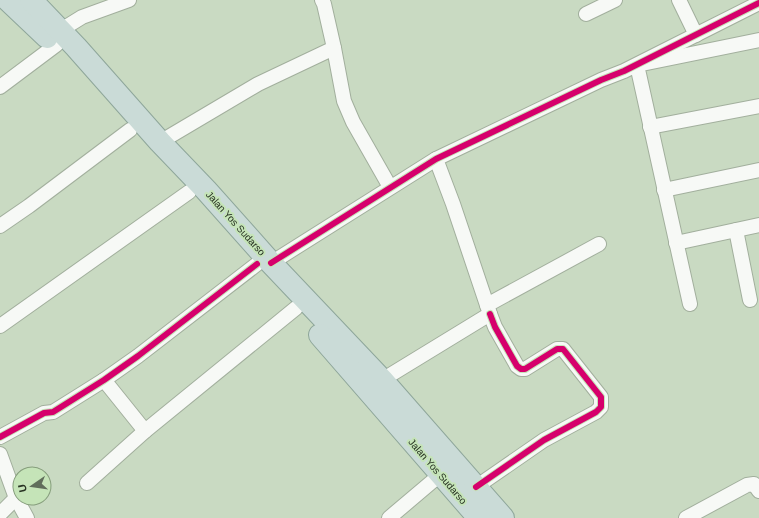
<svg xmlns="http://www.w3.org/2000/svg" width="759" height="518" font-family="Helvetica,sans-serif">
	<rect width="100%" height="100%" fill="#c9dac2"/>
	<g fill="none" stroke-linecap="round" stroke-linejoin="round">
		<defs>
			<g id="street">
				<polyline points="679,0 696,35"/>
				<polyline points="586,14 615,0"/>
				<polyline points="61,30 82,17 129,0"/>
				<polyline points="334,48 344,101 353,122 390,187"/>
				<polyline points="0,87 56,45"/>
				<polyline points="650,127 759,106"/>
				<polyline points="160,142 258,84 334,48 324,4 322,0"/>
				<polyline points="664,190 759,170"/>
				<polyline points="0,226 29,206 130,130"/>
				<polyline points="736,230 750,300"/>
				<polyline points="676,243 759,225"/>
				<polyline points="271,263 436,159 601,80 624,71 759,3"/>
				<polyline points="690,304 637,65 759,40"/>
				<polyline points="487,305 599,244"/>
				<polyline points="0,326 189,192"/>
				<polyline points="104,380 145,431 296,308"/>
				<polyline points="382,380 490,314 453,204 436,159"/>
				<polyline points="0,437 44,413 53,412 104,380 138,356 257,264"/>
				<polyline points="0,454 16,498 27,518"/>
				<polyline points="87,483 145,431"/>
				<polyline points="476,487 544,440 596,412 601,407 601,397 563,349 557,349 525,369 521,369 517,366 495,327 490,314"/>
				<polyline points="0,514 16,498"/>
				<polyline points="389,518 441,474"/>
				<polyline points="686,518 747,485 754,484 759,491"/>
			</g>
			<g id="highway">
				<polyline points="8,0 47,37"/>
				<polyline points="31,0 76,47 160,142 206,190 271,263 382,380 503,518"/>
				<polyline points="320,335 479,518"/>
			</g>
		</defs>
		<use href="#street" stroke="#a2af9d" stroke-width="16"/>
		<use href="#highway" stroke="#8ea69a" stroke-width="24"/>
		<use href="#street" stroke="#f7f9f6" stroke-width="14"/>
		<use href="#highway" stroke="#cadbd7" stroke-width="22"/>
		<defs>
			<g id="cycleway">
				<polyline points="271,263 436,159 601,80 624,71 759,3"/>
				<polyline points="0,437 44,413 53,412 104,380 138,356 257,264"/>
				<polyline points="476,487 544,440 596,412 601,407 601,397 563,349 557,349 525,369 521,369 517,366 495,327 490,314"/>
			</g>
		</defs>
		<use href="#cycleway" stroke="#c5e4b8" stroke-width="8"/>
		<use href="#cycleway" stroke="#d6006c" stroke-width="6"/>
	</g>
	<g text-anchor="middle" stroke-width="4" stroke-linejoin="round" paint-order="stroke">
		<g font-size="10" fill="#283423" stroke="#c5e4b8">
			<text transform="translate(236 223) rotate(48)" y="4">Jalan Yos Sudarso</text>
			<text transform="translate(438 471) rotate(49)" y="4">Jalan Yos Sudarso</text>
		</g>
	</g>
	<g transform="translate(32 486) rotate(257)"><circle r="19" fill="#c5e4b8" stroke="#869e7c"/>
	<path d="M0-3L7 15L0 10L-7 15Z" fill="#606e5b"/>
	<text y="-6" font-size="11" font-weight="bold" text-anchor="middle" fill="#283423">U</text>
	</g>
</svg>
